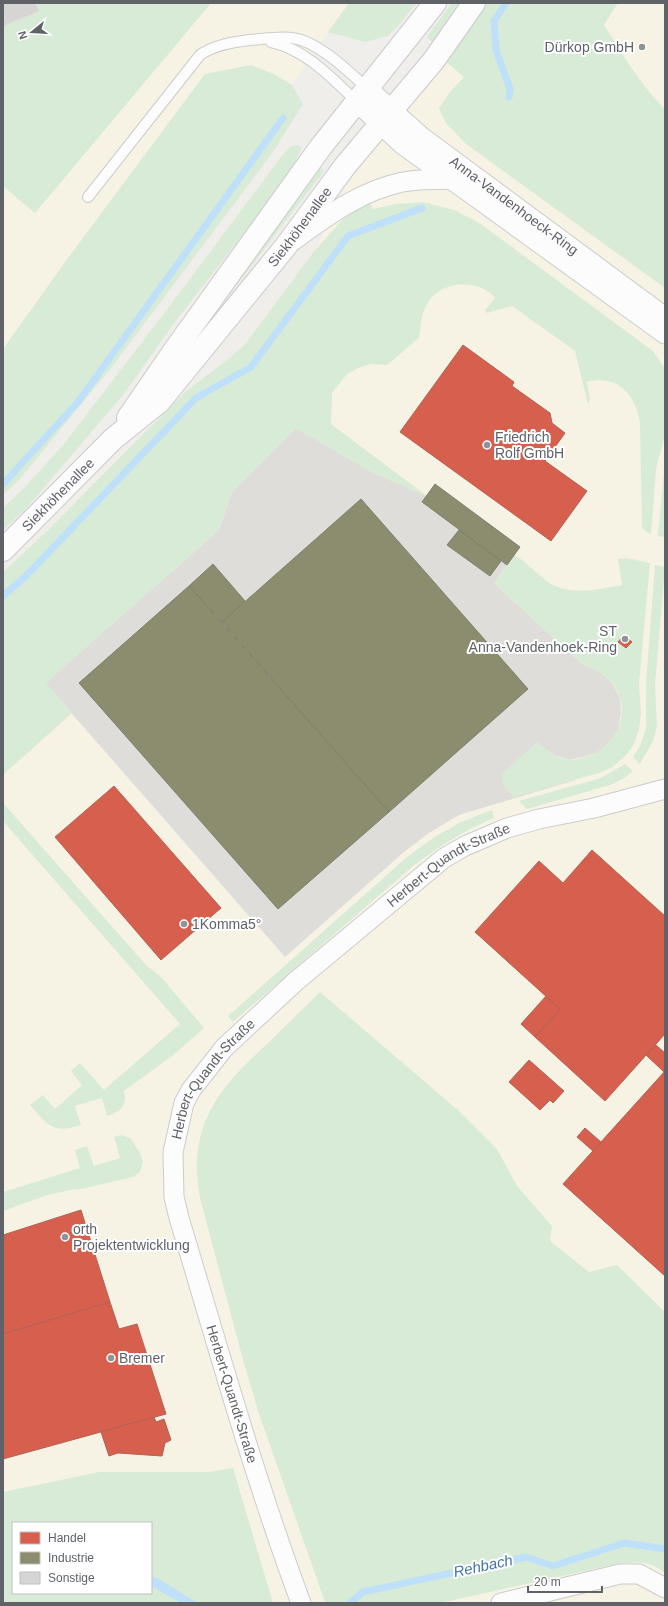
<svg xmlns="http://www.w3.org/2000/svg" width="668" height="1606" font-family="Arial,sans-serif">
	<rect width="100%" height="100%" fill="#efeeea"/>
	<g fill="#f7f3e4" fill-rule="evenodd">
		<polygon points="211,3 349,3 328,32 292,85 274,74 205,74 68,258 3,349 3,186 35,213"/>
		<path d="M485,3H665V1603H3V572L46,532L185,392L231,357L246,343L315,250L351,178ZM13,1523H151V1593H13Z"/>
	</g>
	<polygon fill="#dfddda" points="296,428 374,473 427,496 422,503 507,565 494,583 582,664 600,671 613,684 620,698 621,713 618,730 609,744 598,752 584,757 569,760 557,756 576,780 459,815 429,833 404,852 285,957 45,683 219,530 232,492"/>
	<g fill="#d8ebd6" fill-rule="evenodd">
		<polygon points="3,3 211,3 35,213 3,186"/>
		<polygon points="349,3 416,3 399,25 388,36 365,42 328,32"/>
		<polygon points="452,3 463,3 434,43 427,37"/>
		<path d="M485,3H618L604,25C623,54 640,85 665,109V288L466,144L446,123L439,108L450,92L464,77L445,61Z"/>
		<polygon points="251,65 274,74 292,85 303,104 273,152 111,368 19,480 3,495 3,349 68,258 205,74"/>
		<polygon points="297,145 302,147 290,174 178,318 123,395 25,510 3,530 3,508 25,487 64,444 169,307 284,153 291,146"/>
		<polygon points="317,166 324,171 210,320 189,355 182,350"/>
		<path d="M423,202L454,210L478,222L653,351L665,369V435L656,469L651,535L642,528L640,424C637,396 618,374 587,382L590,400L588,404L575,351L512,306L487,313L485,310L495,298C480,279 442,280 428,302C421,313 421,325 419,338L387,365L371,364L358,368L347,374L332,393L331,424L427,496L374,473L296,428L232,492L219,530L46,683L72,713L3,775V572L46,532L185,392L231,357L246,343L315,250L346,216L370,203L373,209L395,204Z"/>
		<polygon points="665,461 665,537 658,536"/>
		<path d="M514,555C528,562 538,576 551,584C573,596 599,589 622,585L618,559L627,558L650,563L639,684L641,714L639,730L634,744L627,754L613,767L599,773L514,797C507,790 499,784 503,773L537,742C547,749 557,759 569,760C608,760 637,717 613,684C605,673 594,669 582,664L494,583Z"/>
		<polygon points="655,565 665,567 655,685 657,726 653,741 640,764 633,757 640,746 646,729 646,682"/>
		<polygon points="625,764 633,771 623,779 610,785 527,809 519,801 601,778"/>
		<path d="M3,803L146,965L161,977L204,1028L172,1056L124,1091C128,1105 120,1112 107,1116L102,1098L75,1106L81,1125C52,1134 49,1126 30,1105L43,1095L55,1109L82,1085L71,1071L80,1063L104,1090L180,1024L3,821Z"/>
		<path d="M492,810L494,818C462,832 439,846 412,867L233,1022L228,1016L407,857L433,838L461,822Z"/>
		<path d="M320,992L459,1111L497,1149L517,1186L552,1226L550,1241L589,1272L617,1265L665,1312V1573C649,1559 632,1562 612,1565L440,1603H326L325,1602L258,1411L240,1349L200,1198C197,1180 195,1162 199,1144C206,1101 238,1071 268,1043C285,1026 303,1009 320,992Z"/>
		<polygon points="121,1135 130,1138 140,1153 143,1162 140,1172 133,1177 77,1190 75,1189 48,1195 3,1211 3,1192 80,1168 75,1150 87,1146 94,1166 120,1158 114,1137"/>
		<path d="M233,1468L273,1603H3V1492L99,1472H209ZM13,1523H151V1593H13Z"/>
	</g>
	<polygon fill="#bfe0f9" points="151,1576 157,1578 198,1603 181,1603 151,1586"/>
	<g fill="#d6604d" stroke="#b26155">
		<polygon points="463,345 514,382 512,386 550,413 552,423 565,433 545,461 587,491 551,541 400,432"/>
		<polygon points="624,635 632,642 626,648 618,642"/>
		<polygon points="114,786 221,908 161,960 55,837"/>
		<polygon points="592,850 665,916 665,1034 605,1101 535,1037 560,1009 475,932 539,861 563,883"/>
		<polygon points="546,996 560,1009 535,1037 521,1024"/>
		<polygon points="656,1045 665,1053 664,1072 646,1055"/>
		<polygon points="529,1060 564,1091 553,1103 550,1100 540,1110 509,1082"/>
		<polygon points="665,1071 665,1276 563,1184"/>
		<polygon points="585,1128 601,1142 593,1151 577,1137"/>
		<polygon points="81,1210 110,1302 3,1334 3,1235"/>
		<polygon points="110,1302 119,1329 137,1324 166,1414 3,1459 3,1334"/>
		<polygon points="154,1417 156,1422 164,1419 171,1440 165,1443 162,1456 118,1453 109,1456 101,1432"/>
	</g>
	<g fill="#8c8c6e" stroke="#7e806c">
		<polygon points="435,484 520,547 507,565 422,502"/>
		<polygon points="361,499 528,689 389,812 222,622"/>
		<polygon points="459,530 501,561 490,576 447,545"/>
		<polygon points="213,564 245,601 222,622 189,586"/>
		<polygon points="189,586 389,812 278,909 79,683"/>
	</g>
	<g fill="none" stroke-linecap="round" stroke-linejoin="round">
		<g stroke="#bfe0f9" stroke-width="7">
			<polyline points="506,3 494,21 496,50 510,89 509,97"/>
			<polyline points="3,484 78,402 283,118"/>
			<polyline points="3,596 27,575 196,398 251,367 348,236 422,208"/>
			<polyline points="350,1603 363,1592 526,1557 553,1566 624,1543 665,1549"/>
		</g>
	</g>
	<g fill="#d6d5d3" stroke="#deddd9">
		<polygon points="7,3 35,3 39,11 8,24 3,13 3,5"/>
		<polygon points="3,13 8,24 3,27"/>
	</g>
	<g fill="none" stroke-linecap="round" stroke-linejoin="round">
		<defs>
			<g id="service">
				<path d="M271,42C305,49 332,78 357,102"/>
				<path d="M88,197L200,55C214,45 233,42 250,40C263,39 279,36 292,38C318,41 348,71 368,89"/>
			</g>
			<g id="minor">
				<path id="s1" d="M368,89L423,138L665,317"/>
				<polyline points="357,102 403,145 477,198 665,334"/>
				<path d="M294,240C327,216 362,190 403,182C418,179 434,180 449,179"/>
				<path id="s2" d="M301,1603C254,1477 218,1347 179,1218L174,1197L173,1152L184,1103L191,1090L224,1048L295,982L444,858L465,846L507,828L539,819L594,808L665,789"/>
				<polyline points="501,1603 620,1574 639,1574 665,1588"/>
			</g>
			<g id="secondary">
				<polyline points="128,418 174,351 320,148 435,3"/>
				<path id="s3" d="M3,550L113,439L159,402L286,246L345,166L434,60L474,3"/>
			</g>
		</defs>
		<use href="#service" stroke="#cbcccc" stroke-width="12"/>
		<use href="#minor" stroke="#cbcccc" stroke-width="21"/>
		<use href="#secondary" stroke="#cacacb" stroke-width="24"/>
		<use href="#service" stroke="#fdfcfc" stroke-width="10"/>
		<use href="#minor" stroke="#fdfcfc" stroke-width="19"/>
		<use href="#secondary" stroke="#fdfcfc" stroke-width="22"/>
	</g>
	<g fill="#919496" stroke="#fff" stroke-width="1.5">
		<circle cx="642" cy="47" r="4"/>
		<circle cx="487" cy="445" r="4"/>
		<circle cx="625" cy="639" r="4"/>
		<circle cx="184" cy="924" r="4"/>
		<circle cx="65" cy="1237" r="4"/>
		<circle cx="111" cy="1358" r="4"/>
	</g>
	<g text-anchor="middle" stroke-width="4" stroke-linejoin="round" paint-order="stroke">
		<g font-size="14" fill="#5f6368" stroke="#fff" text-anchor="start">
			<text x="634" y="52" text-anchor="end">Dürkop GmbH</text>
			<text x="495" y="442">Friedrich<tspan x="495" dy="16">Rolf GmbH</tspan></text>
			<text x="617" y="636" text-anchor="end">ST<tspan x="617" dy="16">Anna-Vandenhoek-Ring</tspan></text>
			<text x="192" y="929">1Komma5°</text>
			<text x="73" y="1234">orth<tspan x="73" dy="16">Projektentwicklung</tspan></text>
			<text x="119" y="1363">Bremer</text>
		</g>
		<g font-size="14" fill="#5f6368" stroke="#fff">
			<text dy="5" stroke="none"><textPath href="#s1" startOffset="187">Anna-Vandenhoeck-Ring</textPath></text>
			<text dy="5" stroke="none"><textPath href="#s3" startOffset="440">Siekhöhenallee</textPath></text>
			<text dy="5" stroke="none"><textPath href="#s3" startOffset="78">Siekhöhenallee</textPath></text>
			<text dy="5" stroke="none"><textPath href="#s2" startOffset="880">Herbert-Quandt-Straße</textPath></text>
			<text dy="5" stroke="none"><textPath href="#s2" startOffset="556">Herbert-Quandt-Straße</textPath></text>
			<text transform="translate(232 1394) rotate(73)" y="5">Herbert-Quandt-Straße</text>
		</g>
		<g font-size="15" font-style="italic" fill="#4174aa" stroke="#fff">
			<text transform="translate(483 1566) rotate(-12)" y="5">Rehbach</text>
		</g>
	</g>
	<rect width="668" height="1606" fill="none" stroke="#5f6368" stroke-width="8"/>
	<rect x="12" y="1522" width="140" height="72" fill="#ffffff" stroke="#bfc1c3"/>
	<rect x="20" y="1532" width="20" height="12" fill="#d6604d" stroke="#bfc1c3"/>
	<text x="48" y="1542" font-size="12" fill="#5f6368">Handel</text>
	<rect x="20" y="1552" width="20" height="12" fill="#8c8c6e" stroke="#bfc1c3"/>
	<text x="48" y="1562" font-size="12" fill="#5f6368">Industrie</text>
	<rect x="20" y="1572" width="20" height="12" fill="#d6d5d3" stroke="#bfc1c3"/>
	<text x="48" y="1582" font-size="12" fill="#5f6368">Sonstige</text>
	<g transform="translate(32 32) rotate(252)" stroke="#ffffff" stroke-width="3" paint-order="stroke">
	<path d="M0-3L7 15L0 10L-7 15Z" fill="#5f6368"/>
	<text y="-6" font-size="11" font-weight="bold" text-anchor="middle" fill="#5f6368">N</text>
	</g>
	<path d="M528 1586v6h74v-6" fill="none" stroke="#5f6368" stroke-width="2"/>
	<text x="534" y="1586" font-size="12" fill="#5f6368" stroke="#ffffff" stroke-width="3" paint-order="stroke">20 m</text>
</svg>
